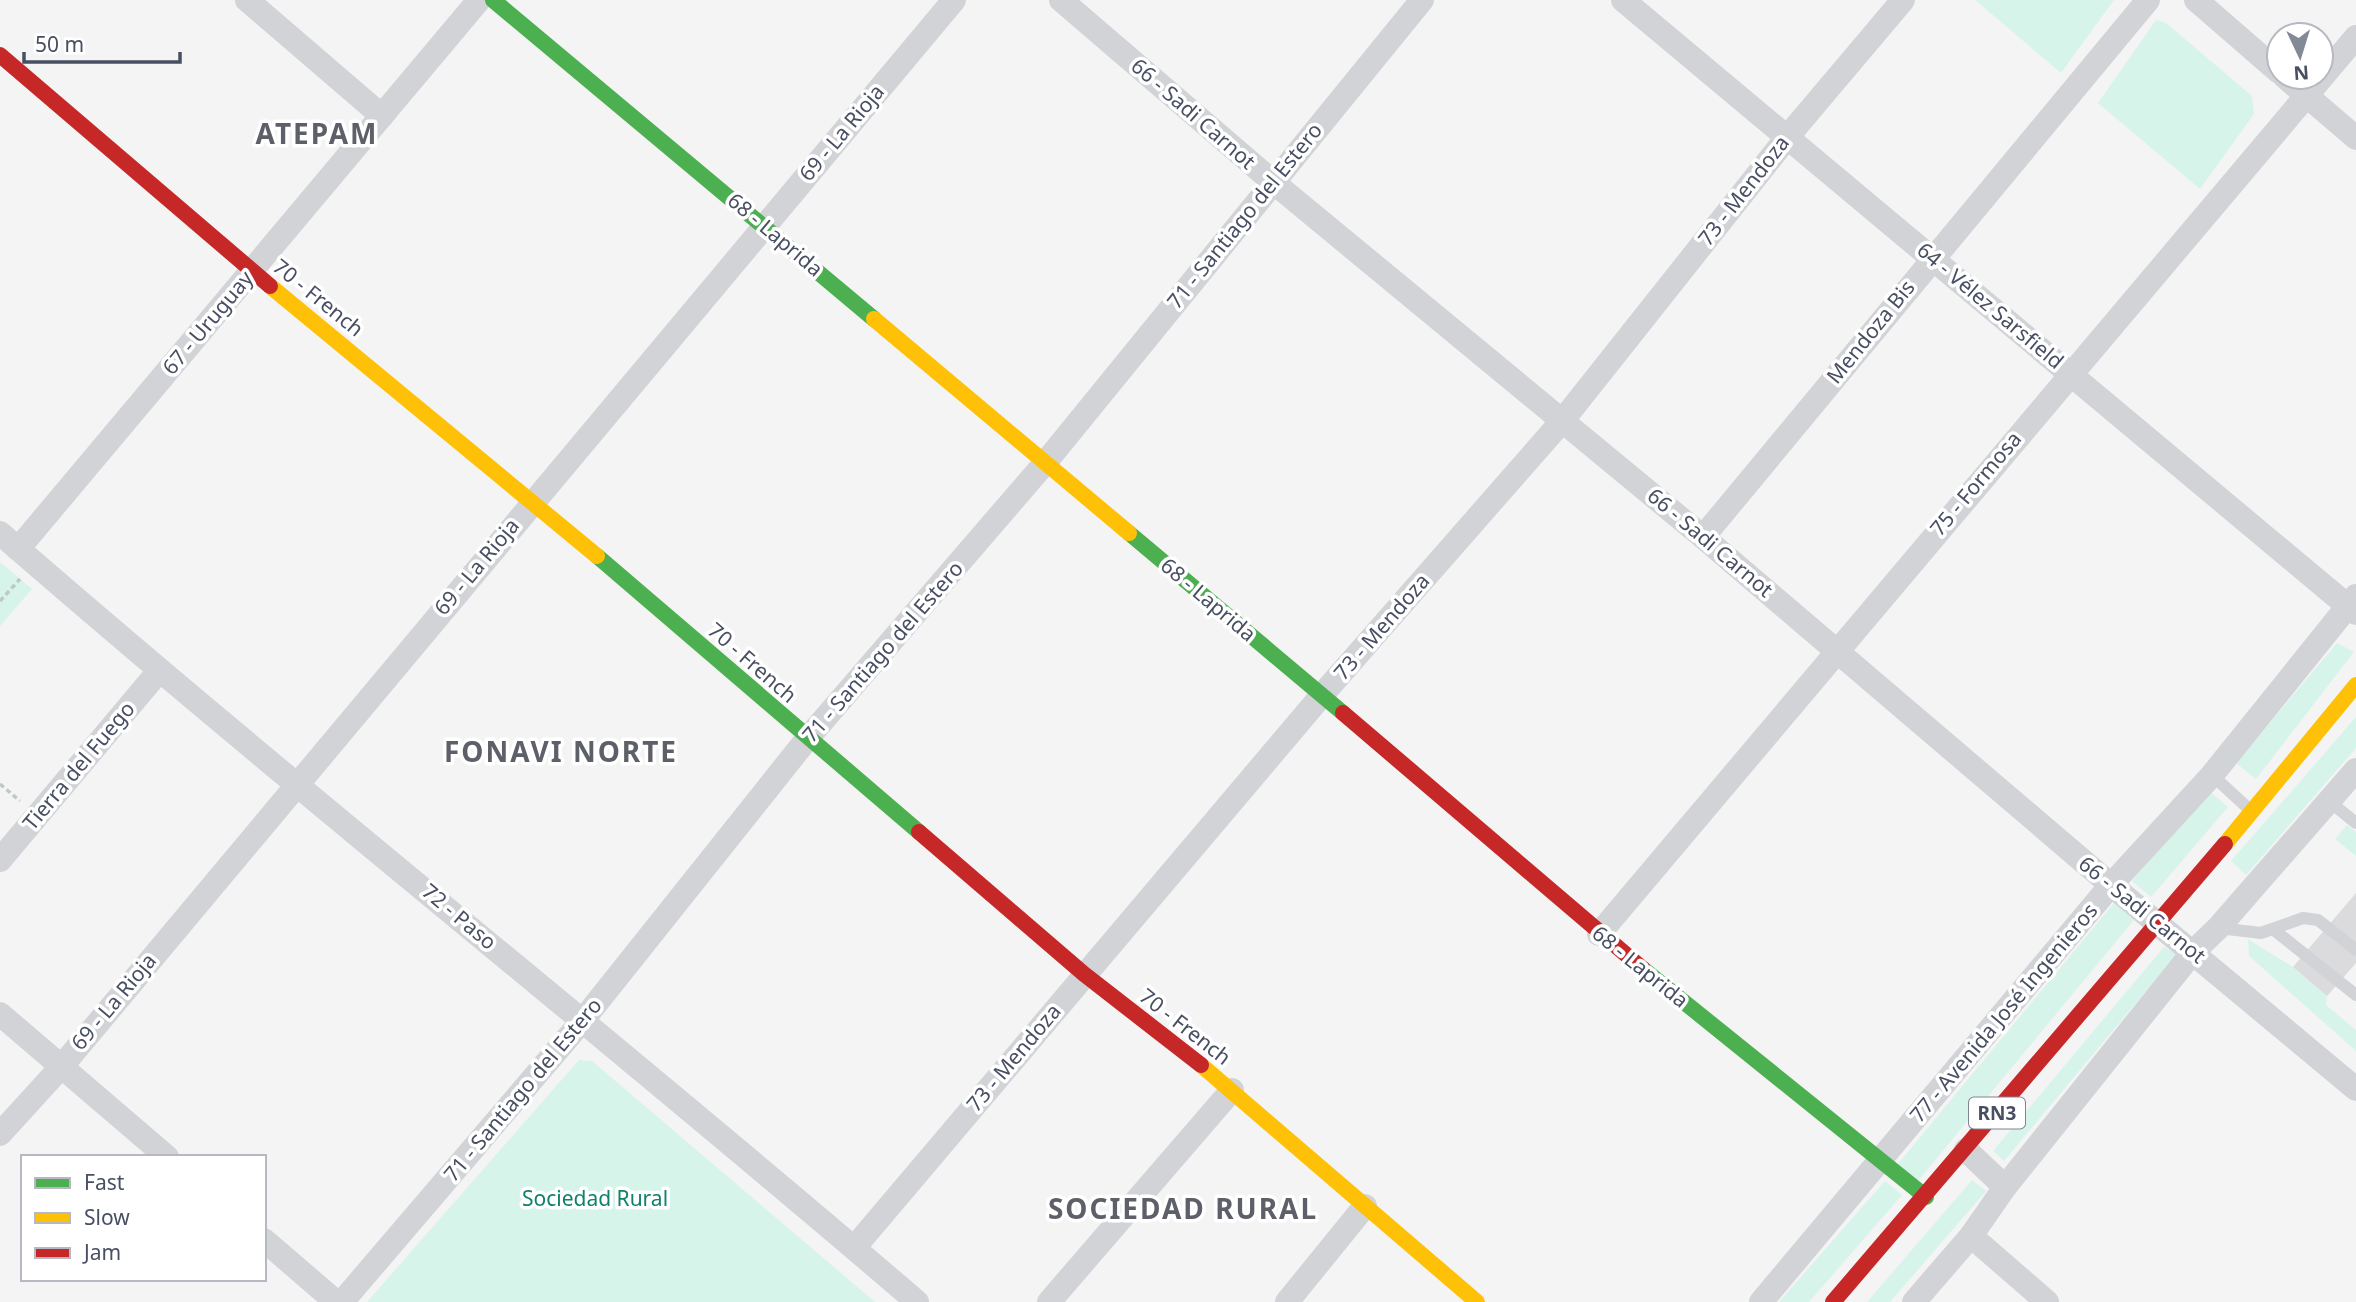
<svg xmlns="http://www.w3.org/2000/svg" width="2356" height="1302" font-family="'Noto Sans',sans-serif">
	<rect width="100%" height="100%" fill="#f4f4f4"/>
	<g fill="#d7f4ea">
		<polygon points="1975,0 2114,0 2061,73"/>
		<polygon points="2156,20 2166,23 2252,96 2254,114 2200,189 2098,103"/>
		<polygon points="0,562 32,589 0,626"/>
		<polygon points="2337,643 2354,652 2256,779 2236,763"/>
		<polygon points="2356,717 2356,748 2246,875 2231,861"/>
		<polygon points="2209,791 2228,807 2151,897 2132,881"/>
		<polygon points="2347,825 2356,832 2356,856 2335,839"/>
		<polygon points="2114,903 2134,920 1917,1182 1897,1165"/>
		<polygon points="2248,939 2293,967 2327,996 2326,1005 2356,1030 2356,1051 2249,956"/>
		<polygon points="2164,947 2177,954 2004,1161 1993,1151"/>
		<polygon points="579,1060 592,1061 875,1302 367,1302"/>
		<polygon points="1972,1180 1986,1191 1890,1302 1867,1302"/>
		<polygon points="1885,1181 1902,1195 1809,1302 1779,1302"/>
	</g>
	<polygon fill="#dbdbde" points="2356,893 2356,963 2327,996 2293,967"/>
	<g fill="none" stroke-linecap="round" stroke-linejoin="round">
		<g stroke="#bdc9c9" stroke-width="3.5" stroke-dasharray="5 3.5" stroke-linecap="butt">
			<polyline points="0,601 20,579"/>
			<polyline points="0,784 20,801"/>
		</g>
		<g stroke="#d2d3d7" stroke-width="12">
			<polyline points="2212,775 2250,810"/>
			<polyline points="2329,801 2356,823"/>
			<polyline points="2219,928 2261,933 2303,918 2318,920 2356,950"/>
			<polyline points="2274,930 2356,995"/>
		</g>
		<g stroke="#d2d3d7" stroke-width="24">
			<polyline points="247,0 382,116"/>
			<polyline points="1061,0 1273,182 1703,537 2111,885 2356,1089"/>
			<polyline points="1623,0 2356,613"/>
			<polyline points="2196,0 2279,72"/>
			<polyline points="2285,77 2356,138"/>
			<path d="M0,533C301,795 615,1042 917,1302"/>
			<polyline points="1703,537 2148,0"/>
			<polyline points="18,549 479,0"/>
			<polyline points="0,860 159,671"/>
			<polyline points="1599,934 2356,37"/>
			<polyline points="0,1014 167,1157"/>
			<polyline points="0,1134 62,1066 954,0"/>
			<polyline points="1966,1150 2005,1187"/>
			<polyline points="1971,1236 2047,1302"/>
			<polyline points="264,1240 336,1302"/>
			<polyline points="854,1248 1322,695 1563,420 1789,135 1903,0"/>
			<polyline points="342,1302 583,1020 807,739 1045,463 1422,0"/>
			<polyline points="1049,1302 1232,1090"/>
			<polyline points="1287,1302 1365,1206"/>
			<polyline points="1761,1302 2111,885 2212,775 2356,596"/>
			<polyline points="1914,1302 1971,1236 2005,1187 2193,952 2218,928 2356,770"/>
		</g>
		<g stroke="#4caf50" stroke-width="16">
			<polyline points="493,0 874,319"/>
			<polyline points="1129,533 1343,713"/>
			<polyline points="597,556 919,832"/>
			<polyline points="1643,969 1926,1197"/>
		</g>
		<g stroke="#ffc107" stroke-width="16">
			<polyline points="270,286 597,556"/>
			<polyline points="874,319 1129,533"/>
			<polyline points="2225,844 2356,685"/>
			<polyline points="1201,1065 1477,1302"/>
		</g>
		<g stroke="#c62828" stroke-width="16">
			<polyline points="0,55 270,286"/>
			<polyline points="1343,713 1643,969"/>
			<polyline points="919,832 1084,974 1201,1065"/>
			<polyline points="1833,1302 2225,844"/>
		</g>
	</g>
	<g text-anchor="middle" stroke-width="7" stroke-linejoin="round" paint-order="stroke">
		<rect fill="#fff" stroke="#7f8492" stroke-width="2" x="1969" y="1097.5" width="56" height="31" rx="5"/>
		<g font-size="19" font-weight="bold" fill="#484f63">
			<text x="1997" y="1120">RN3</text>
		</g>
		<g font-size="21" fill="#484f63" stroke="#fff">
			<text transform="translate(1193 114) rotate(41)" y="7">66 - Sadi Carnot</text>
			<text transform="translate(842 133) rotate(-50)" y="7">69 - La Rioja</text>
			<text transform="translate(1744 191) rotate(-52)" y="7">73 - Mendoza</text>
			<text transform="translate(1245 216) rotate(-51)" y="7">71 - Santiago del Estero</text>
			<text transform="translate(775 235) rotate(40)" y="7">68 - Laprida</text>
			<text transform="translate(318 298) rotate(39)" y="7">70 - French</text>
			<text transform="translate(1990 306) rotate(40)" y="7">64 - Vélez Sarsfield</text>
			<text transform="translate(208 323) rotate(-50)" y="7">67 - Uruguay</text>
			<text transform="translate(1871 332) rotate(-51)" y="7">Mendoza Bis</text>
			<text transform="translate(1976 484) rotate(-50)" y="7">75 - Formosa</text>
			<text transform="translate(1710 543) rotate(40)" y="7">66 - Sadi Carnot</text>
			<text transform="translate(477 567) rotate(-50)" y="7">69 - La Rioja</text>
			<text transform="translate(1208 600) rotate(40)" y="7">68 - Laprida</text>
			<text transform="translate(1382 627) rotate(-49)" y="7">73 - Mendoza</text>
			<text transform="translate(883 652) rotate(-49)" y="7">71 - Santiago del Estero</text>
			<text transform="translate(752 663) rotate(41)" y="7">70 - French</text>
			<text transform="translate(79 766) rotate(-50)" y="7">Tierra del Fuego</text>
			<text transform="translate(2142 910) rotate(39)" y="7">66 - Sadi Carnot</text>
			<text transform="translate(459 917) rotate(40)" y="7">72 - Paso</text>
			<text transform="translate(1640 967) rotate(39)" y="7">68 - Laprida</text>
			<text transform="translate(114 1002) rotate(-50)" y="7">69 - La Rioja</text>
			<text transform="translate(2004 1013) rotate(-50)" y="7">77 - Avenida José Ingenieros</text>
			<text transform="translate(1185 1027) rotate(38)" y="7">70 - French</text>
			<text transform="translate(1014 1058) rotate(-50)" y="7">73 - Mendoza</text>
			<text transform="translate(523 1090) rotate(-50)" y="7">71 - Santiago del Estero</text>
		</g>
		<g font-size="21" fill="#0f8267" stroke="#fff">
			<text x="595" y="1206">Sociedad Rural</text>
		</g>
		<g font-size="28" font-weight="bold" letter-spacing="2" fill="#5e6069" stroke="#fff">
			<text x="317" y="144">ATEPAM</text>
			<text x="561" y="762">FONAVI NORTE</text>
			<text x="1183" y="1219">SOCIEDAD RURAL</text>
		</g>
	</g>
	<rect x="21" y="1155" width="245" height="126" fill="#ffffff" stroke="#b6b9c1" stroke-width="2"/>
	<rect x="35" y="1178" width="35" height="10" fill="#4caf50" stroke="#b6b9c1" stroke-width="2"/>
	<text x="84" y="1190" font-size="21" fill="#484f63">Fast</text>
	<rect x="35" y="1213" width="35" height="10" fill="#ffc107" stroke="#b6b9c1" stroke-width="2"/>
	<text x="84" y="1225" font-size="21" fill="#484f63">Slow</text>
	<rect x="35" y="1248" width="35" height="10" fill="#c62828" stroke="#b6b9c1" stroke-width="2"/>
	<text x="84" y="1260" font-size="21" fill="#484f63">Jam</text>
	<g transform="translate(2300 56) rotate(176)"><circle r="33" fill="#ffffff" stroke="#b6b9c1" stroke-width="2"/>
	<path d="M0-5L12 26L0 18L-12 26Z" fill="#848996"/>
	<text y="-10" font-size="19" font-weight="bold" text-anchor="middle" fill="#484f63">N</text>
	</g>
	<path d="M24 52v10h156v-10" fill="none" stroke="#484f63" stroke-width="3.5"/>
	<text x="35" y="52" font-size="21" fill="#484f63" stroke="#ffffff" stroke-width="5" paint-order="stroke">50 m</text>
</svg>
